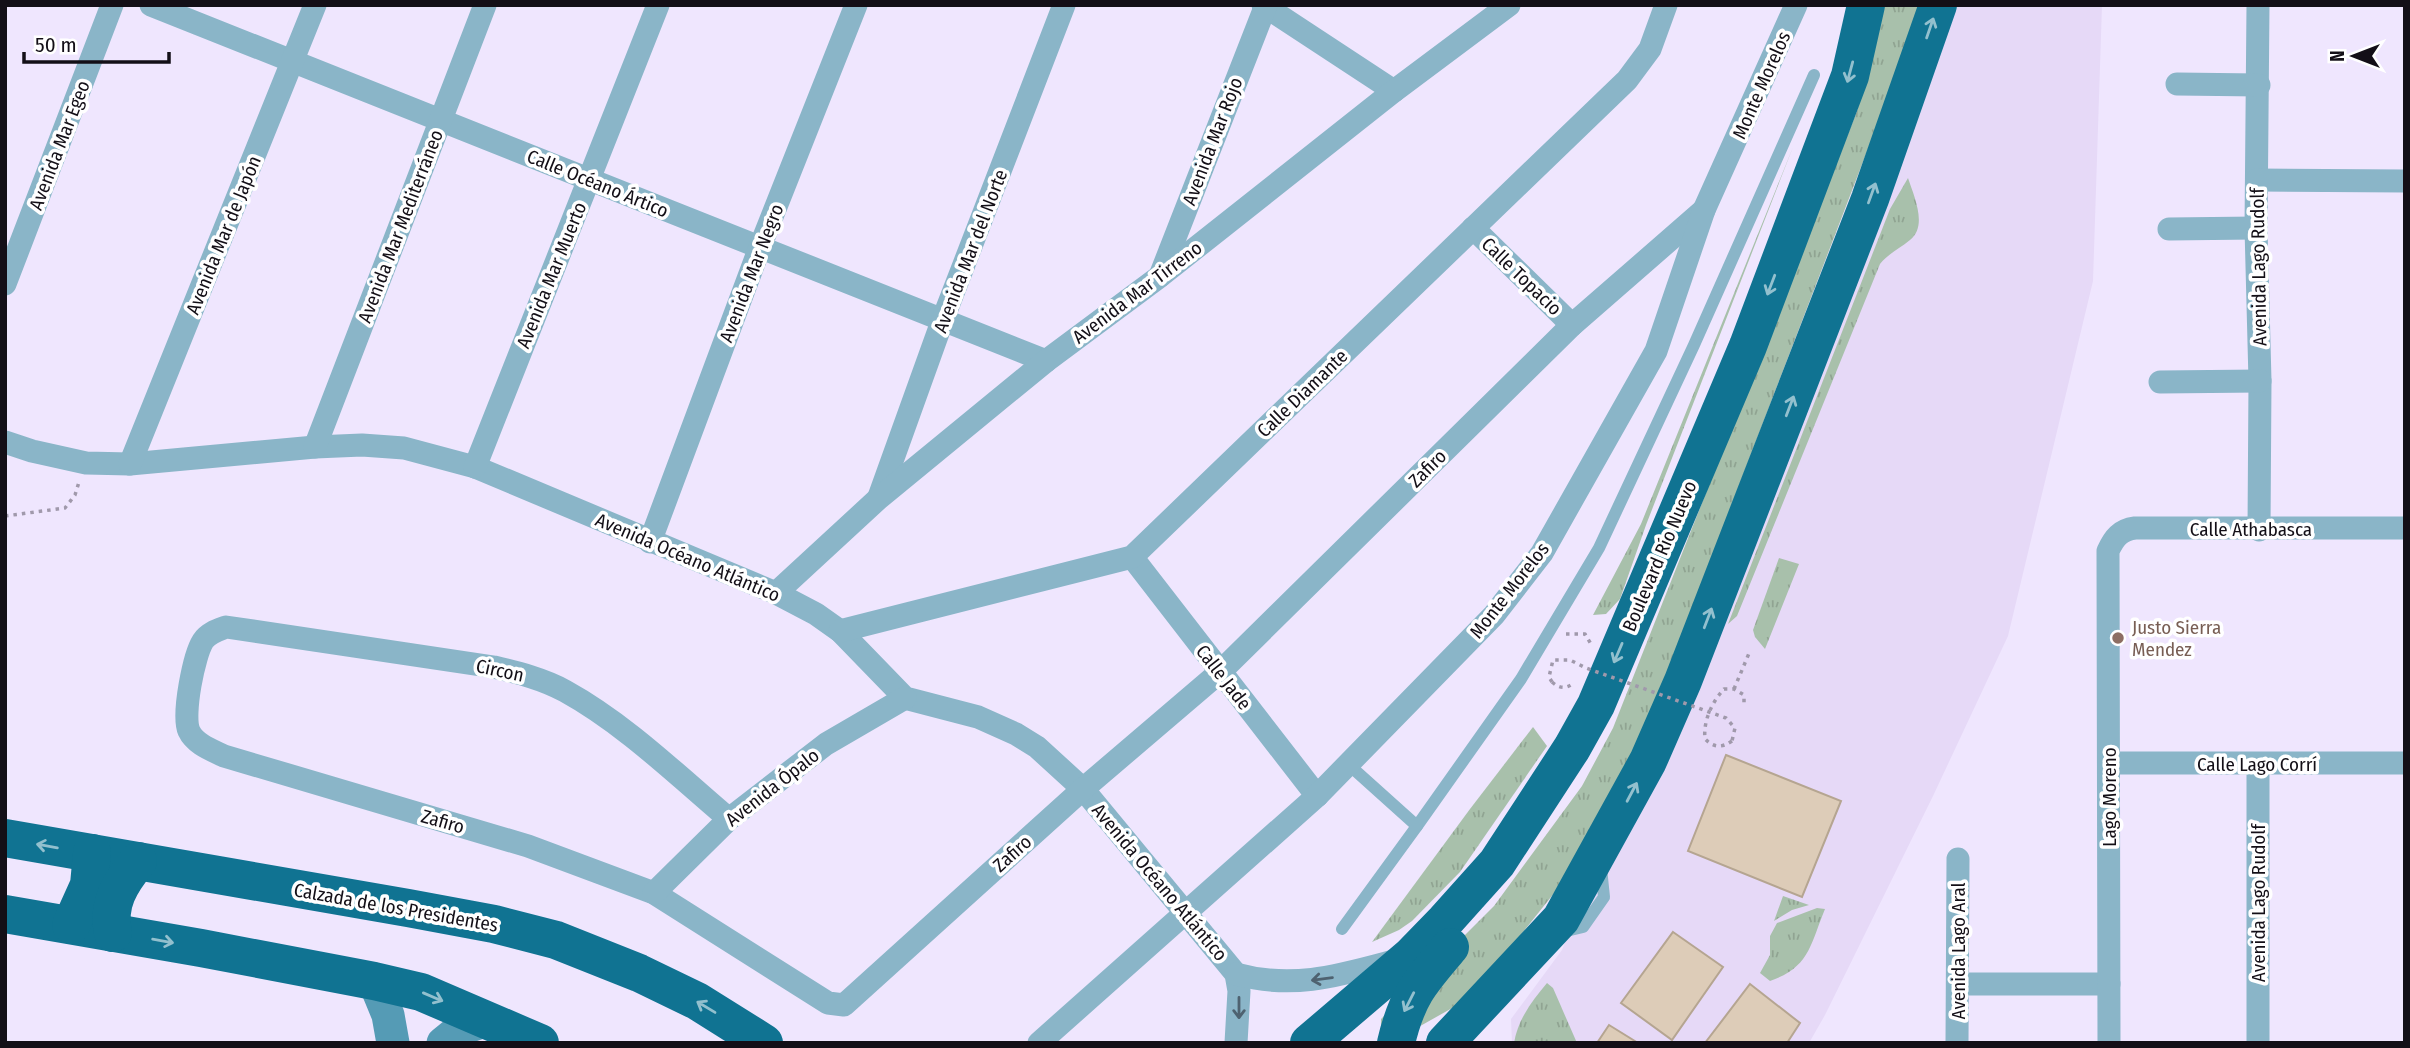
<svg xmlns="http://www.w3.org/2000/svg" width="2410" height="1048" font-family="'Fira Sans Condensed',sans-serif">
	<defs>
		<pattern id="grass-tufts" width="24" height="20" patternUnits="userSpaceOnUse" patternTransform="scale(1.75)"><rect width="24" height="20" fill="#a8c0ab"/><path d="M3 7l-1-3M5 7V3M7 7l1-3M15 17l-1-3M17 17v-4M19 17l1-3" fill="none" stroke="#90a492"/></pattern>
	</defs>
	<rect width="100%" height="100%" fill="#efe6fe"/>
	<polygon fill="#e6d9f7" points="1958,5 2102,5 2093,281 2008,636 1933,796 1825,1015 1809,1043 1512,1043 1511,1019 1562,950 1599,852"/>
	<g fill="url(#grass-tufts)">
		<polygon points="1884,5 1923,5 1634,760 1555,892 1491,972 1454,1007 1399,1038 1381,1026 1381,1019 1494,906 1582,786 1613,728 1857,111"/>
		<polygon points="1793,147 1646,525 1620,599 1606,614 1593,615 1641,524"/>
		<path d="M1908,178C1914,196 1928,226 1910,240C1899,249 1889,253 1880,264L1737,616L1728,624L1890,209Z"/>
		<polygon points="1779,558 1799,564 1765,649 1755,637 1753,630"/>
		<polygon points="1533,727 1547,746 1460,872 1412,921 1399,930 1372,942 1470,809"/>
		<polygon points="1783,896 1809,905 1792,910 1774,921"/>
		<path d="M1817,908L1825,909C1810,945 1810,967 1770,981L1760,973L1770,955V936L1777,923Z"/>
		<path d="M1547,983L1553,988L1577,1043H1514C1518,1019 1532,1001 1547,983Z"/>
	</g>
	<g fill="#ddccb8" stroke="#b5a591" stroke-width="2">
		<polygon points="1726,755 1841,801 1802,897 1688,851"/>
		<polygon points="1673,932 1723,967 1672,1040 1621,1003"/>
		<polygon points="1750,984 1800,1023 1787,1043 1705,1043"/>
		<polygon points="1609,1025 1638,1043 1597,1043"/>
	</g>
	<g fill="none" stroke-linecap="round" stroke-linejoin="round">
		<g stroke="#a099ab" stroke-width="3.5" stroke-dasharray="3.5 5" stroke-linecap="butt">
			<polyline points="5,516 65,508 75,495 79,482"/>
			<polyline points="1566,634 1585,634 1591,644"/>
			<path d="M1552,682C1560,689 1566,689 1574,683"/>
			<polyline points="1734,689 1750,651"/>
			<path d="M1732,741C1722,748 1714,748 1705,739C1703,721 1712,702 1724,689H1734L1744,695V707"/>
		</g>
		<g stroke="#8ab5c8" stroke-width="12">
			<polyline points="1417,826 1521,679 1599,548 1694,345 1814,75"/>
			<polyline points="1342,929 1417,826 1348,764"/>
			<polyline points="1562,932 1583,927 1604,897 1601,868"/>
		</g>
		<g stroke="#8ab5c8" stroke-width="23">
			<polyline points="151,5 1046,361"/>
			<polyline points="1263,5 1394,91"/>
			<polyline points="2258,5 2256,228 2260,381 2259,530"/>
			<polyline points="2177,84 2259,85"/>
			<polyline points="2257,180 2405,181"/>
			<polyline points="1473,228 1572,325"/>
			<polyline points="2169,229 2256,228"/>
			<polyline points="1160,276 1266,5"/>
			<polyline points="5,284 112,5"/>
			<polyline points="2160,382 2260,381"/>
			<polyline points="5,442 32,451 86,463 130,464 315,447 362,445 404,448 475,467 776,593 816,614 840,631 905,698 978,717 1016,734 1037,747 1083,789 1236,974 1239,991 1236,1043"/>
			<polyline points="315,447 485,5"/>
			<polyline points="130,464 315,5"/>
			<polyline points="475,467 658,5"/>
			<polyline points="879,497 943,319 1064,5"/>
			<polyline points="650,542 760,247 856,5"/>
			<polyline points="1132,557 1317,796"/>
			<polyline points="776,593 879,498 1046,361 1159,277 1394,91 1509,5"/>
			<polyline points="840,631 1132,557 1627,80 1650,49 1666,5"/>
			<polyline points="2109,763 2405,763"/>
			<polyline points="2258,764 2258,1043"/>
			<path d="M729,819C677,775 625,724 565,691C543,679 519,673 494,667L226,627C218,630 208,633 203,641C194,655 182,715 189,731C195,744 212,750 224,756L528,846L654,893L828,1003L844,1005L1083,789L1220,672L1572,325L1704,210"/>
			<polyline points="654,893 729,819 826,744 905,698"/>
			<path d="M1236,974C1294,990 1341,975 1397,960"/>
			<polyline points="1959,984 2109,984"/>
			<polyline points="1039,1043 1317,796 1494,615 1542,553 1656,351 1704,210 1796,5"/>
			<polyline points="1957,1043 1958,859"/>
			<path d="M2109,1043L2108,551C2114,538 2120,530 2135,528H2405"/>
		</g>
		<g stroke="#559bb5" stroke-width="33">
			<polyline points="374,981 388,1015 393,1043"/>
			<polyline points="443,1043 459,1030 487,1020"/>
		</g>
		<g stroke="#107392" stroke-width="38">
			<polyline points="5,838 408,908 494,924 556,940 639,973 697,1001 764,1043"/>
			<polyline points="5,914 201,948 374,981 421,992 540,1043"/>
			<polyline points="71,925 89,885 92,853"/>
			<path d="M113,933C107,904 120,883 138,861"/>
			<polyline points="1309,1043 1411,956 1445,921 1497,863 1572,748 1596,705 1748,346 1850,76 1866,5"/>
			<path d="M1396,1043C1407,996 1420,982 1450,947"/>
			<polyline points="1445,1043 1561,919 1648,761 1683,681 1870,199 1938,5"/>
		</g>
		<polyline stroke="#a099ab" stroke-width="3.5" stroke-dasharray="3.5 5" stroke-linecap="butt" points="1552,682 1549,677 1553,660 1570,660 1586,668 1726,718 1735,728 1732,741"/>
	</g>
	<defs><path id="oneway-shaft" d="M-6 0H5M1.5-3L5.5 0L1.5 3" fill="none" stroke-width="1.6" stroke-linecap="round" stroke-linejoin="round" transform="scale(1.75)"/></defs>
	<g stroke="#93c0ce">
		<use href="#oneway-shaft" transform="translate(1930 28) rotate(-71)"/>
		<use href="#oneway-shaft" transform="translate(1850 72) rotate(105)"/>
		<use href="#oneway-shaft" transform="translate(1872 193) rotate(-70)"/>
		<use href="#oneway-shaft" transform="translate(1771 285) rotate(111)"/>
		<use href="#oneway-shaft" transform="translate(1790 406) rotate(-69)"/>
		<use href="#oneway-shaft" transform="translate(1708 618) rotate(-69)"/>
		<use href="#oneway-shaft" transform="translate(1618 653) rotate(113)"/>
		<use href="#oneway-shaft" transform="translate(1632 792) rotate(-62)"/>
		<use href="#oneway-shaft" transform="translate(47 846) rotate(-170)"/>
		<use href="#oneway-shaft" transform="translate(163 941) rotate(10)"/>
		<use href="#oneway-shaft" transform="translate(433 997) rotate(23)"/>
		<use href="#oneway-shaft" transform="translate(1409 1002) rotate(117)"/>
		<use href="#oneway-shaft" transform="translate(706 1007) rotate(-149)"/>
	</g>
	<g stroke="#4e6270">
		<use href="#oneway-shaft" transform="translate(1322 979) rotate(173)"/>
		<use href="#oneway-shaft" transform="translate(1239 1008) rotate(90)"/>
	</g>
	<circle fill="#8d6e63" stroke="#fff" stroke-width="2.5" cx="2118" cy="638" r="7"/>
	<g text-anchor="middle" stroke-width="7" stroke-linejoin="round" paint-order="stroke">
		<g font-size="19" fill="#130f17" stroke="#fff">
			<text transform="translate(1761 85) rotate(-66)" y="7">Monte Morelos</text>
			<text transform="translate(1212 141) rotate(-69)" y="7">Avenida Mar Rojo</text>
			<text transform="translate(59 145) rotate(-69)" y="7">Avenida Mar Egeo</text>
			<text transform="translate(598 183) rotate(22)" y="7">Calle Océano Ártico</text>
			<text transform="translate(400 226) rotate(-69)" y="7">Avenida Mar Mediterráneo</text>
			<text transform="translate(223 235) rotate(-68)" y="7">Avenida Mar de Japón</text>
			<text transform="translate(970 251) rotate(-69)" y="7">Avenida Mar del Norte</text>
			<text transform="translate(2258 267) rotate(-91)" y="7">Avenida Lago Rudolf</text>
			<text transform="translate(751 273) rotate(-69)" y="7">Avenida Mar Negro</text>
			<text transform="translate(551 275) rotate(-68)" y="7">Avenida Mar Muerto</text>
			<text transform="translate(1522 276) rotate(44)" y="7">Calle Topacio</text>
			<text transform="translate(1137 292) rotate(-37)" y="7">Avenida Mar Tirreno</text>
			<text transform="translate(1302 393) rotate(-44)" y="7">Calle Diamante</text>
			<text transform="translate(1427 468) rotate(-45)" y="7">Zafiro</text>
			<text x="2251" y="536">Calle Athabasca</text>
			<text transform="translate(1659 556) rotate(-67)" y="7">Boulevard Río Nuevo</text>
			<text transform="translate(688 557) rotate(23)" y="7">Avenida Océano Atlántico</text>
			<text transform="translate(1509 590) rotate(-52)" y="7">Monte Morelos</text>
			<text transform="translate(500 670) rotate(12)" y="7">Circon</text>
			<text transform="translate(1224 677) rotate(52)" y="7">Calle Jade</text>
			<text x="2257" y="771">Calle Lago Corrí</text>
			<text transform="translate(772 787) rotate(-38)" y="7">Avenida Ópalo</text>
			<text transform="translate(2109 797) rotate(-90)" y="7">Lago Moreno</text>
			<text transform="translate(443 821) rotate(16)" y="7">Zafiro</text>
			<text transform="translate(1012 853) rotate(-42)" y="7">Zafiro</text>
			<text transform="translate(1160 882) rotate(50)" y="7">Avenida Océano Atlántico</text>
			<text transform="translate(2258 903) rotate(-90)" y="7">Avenida Lago Rudolf</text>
			<text transform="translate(396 907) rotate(10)" y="7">Calzada de los Presidentes</text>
			<text transform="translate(1958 951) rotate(-90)" y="7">Avenida Lago Aral</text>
		</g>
		<g font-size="19" fill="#785e54" stroke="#fff" text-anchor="start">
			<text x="2132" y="634">Justo Sierra<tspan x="2132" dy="22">Mendez</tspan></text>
		</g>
	</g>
	<rect width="2410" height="1048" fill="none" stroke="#130f17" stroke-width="14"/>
	<g transform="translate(2354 56) rotate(270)" stroke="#ffffff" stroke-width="5" paint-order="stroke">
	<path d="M0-5L12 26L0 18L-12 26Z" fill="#130f17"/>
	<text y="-10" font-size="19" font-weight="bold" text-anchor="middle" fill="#130f17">N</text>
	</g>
	<path d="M24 52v10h145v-10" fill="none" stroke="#130f17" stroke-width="3.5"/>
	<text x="35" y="52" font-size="21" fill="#130f17" stroke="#ffffff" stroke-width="5" paint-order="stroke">50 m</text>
</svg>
